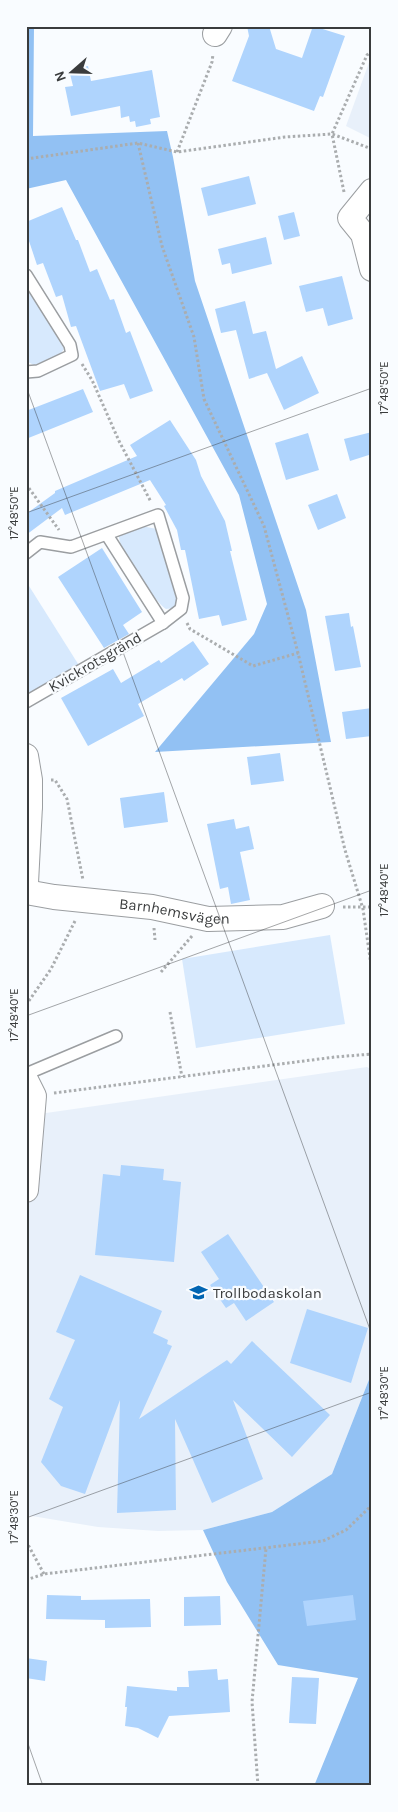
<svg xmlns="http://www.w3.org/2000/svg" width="398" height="1812" font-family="Karla,sans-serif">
	<rect width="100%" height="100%" fill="#f9fcff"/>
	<g fill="#e8f0fa">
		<polygon points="371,57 372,57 372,139 346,126"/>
		<polygon points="367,1067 372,1070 372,1372 332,1474 272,1512 203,1530 158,1531 98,1527 26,1515 26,1214 32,1115"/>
	</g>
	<g fill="#d7e9fd">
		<polygon points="26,283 64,349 58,357 34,365 26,361"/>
		<path d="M141,526L157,529L166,558L177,602L174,608L166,609C155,602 123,555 120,542C119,539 119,536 119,534Z"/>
		<polygon points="29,586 80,667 26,699 26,589"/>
		<polygon points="330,935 345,1024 196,1048 182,959"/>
	</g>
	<g fill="#92c1f3">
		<polygon points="26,26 34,26 33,136 167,131 173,157 195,281 306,610 331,742 155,752 254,634 267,604 239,495 66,180 26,189"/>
		<polygon points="372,1372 372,1786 314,1786 358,1678 278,1665 227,1582 203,1530 272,1512 332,1474"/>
	</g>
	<g fill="#afd4fd">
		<polygon points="247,26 269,26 276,49 302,58 313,26 345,36 323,97 320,96 314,111 232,81 249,36"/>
		<polygon points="88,66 91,81 152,70 160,117 150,119 151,124 136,127 135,121 130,122 129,116 121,118 120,106 71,116 65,87 73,86 69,70"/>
		<polygon points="249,176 256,204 208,216 201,188"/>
		<polygon points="62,207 76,240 78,240 90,272 97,269 110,300 114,299 126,333 130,331 153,391 130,399 124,384 100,391 76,326 71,327 62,295 56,297 43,263 37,265 26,232 26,222"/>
		<polygon points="294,212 300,236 284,240 278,216"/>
		<polygon points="266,237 272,264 232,274 230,263 222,265 218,249"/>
		<polygon points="342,276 353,319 328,326 323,308 306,312 299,286"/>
		<polygon points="245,301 253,334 266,331 276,369 302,356 319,393 284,410 267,373 249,379 236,330 221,333 215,309"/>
		<polygon points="83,389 93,412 26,439 26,411"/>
		<polygon points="170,420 196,460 201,476 225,521 232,551 230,551 247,620 222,626 219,615 199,619 185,550 181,550 177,530 164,506 166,505 150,480 65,515 62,508 26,535 26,514 55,493 55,491 137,456 130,445"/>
		<polygon points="372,432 372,454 350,461 344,439"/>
		<polygon points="308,433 319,470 286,480 275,443"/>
		<polygon points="337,494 346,518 318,530 308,505"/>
		<polygon points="102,548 142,612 123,625 129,634 104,648 58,577"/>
		<polygon points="349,613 351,627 353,626 361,667 335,671 325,616"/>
		<polygon points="193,641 209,664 184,681 182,678 138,704 144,716 88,746 61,698 113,669 121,683 159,660 161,663"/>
		<polygon points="372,708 372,736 346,739 342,712"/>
		<polygon points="280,753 284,781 251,785 247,757"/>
		<polygon points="164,792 168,822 124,828 120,798"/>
		<polygon points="234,819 236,829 249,826 254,849 240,852 250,900 231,904 228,887 220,889 207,824"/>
		<polygon points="121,1165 164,1169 163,1180 181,1182 174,1262 95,1255 103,1174 120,1176"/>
		<polygon points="228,1234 274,1302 246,1321 234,1303 226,1308 210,1285 219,1279 201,1252"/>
		<polygon points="80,1275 162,1311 153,1333 168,1340 167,1344 172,1346 139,1419 227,1360 231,1364 252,1341 330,1415 292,1457 233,1400 263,1479 212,1503 175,1419 176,1510 117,1513 120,1400 85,1494 61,1486 41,1462 63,1407 49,1399 75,1340 56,1332"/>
		<polygon points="307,1309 368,1328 351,1383 290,1363"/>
		<polygon points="47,1595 81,1596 81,1600 150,1599 151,1627 105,1628 105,1620 46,1619"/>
		<polygon points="353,1595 356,1620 307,1626 303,1601"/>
		<polygon points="220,1596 221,1625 184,1626 184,1597"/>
		<polygon points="26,1658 47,1661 45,1681 26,1678"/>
		<polygon points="217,1669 218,1680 228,1679 230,1712 169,1716 158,1738 138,1728 125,1726 127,1707 125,1707 127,1686 177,1691 177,1687 189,1687 188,1671"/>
		<polygon points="292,1677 319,1678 316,1724 289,1723"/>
	</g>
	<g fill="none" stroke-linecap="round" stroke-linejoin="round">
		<defs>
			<g id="lane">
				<polyline points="26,275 70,345 72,355 38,371 26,372"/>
				<polyline points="107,535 163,623"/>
				<polyline points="26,553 40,542 71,547 158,515 183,598 181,609 163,623 26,702"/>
				<polyline points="26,1074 116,1036"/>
			</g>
			<g id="street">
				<polyline points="215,34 220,26"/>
				<polyline points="372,191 350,218 363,234 372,269"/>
				<polyline points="26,756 30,780 30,806"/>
				<polyline points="26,806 30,806 26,883"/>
				<path id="s1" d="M26,892L54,897L152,907L208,919L283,917L322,906"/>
				<polyline points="26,1080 34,1096 26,1190"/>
			</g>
		</defs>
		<use href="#lane" stroke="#9b9ea1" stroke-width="14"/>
		<use href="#street" stroke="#9b9ea1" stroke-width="26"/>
		<g stroke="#aaadaf" stroke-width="3" stroke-dasharray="2.5 2.5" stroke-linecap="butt">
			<polyline points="138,143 162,246 194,337 204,399 264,526 298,653 345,850 363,909 371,965 372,1009"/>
			<polyline points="177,152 212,62 213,54"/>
			<polyline points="26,159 138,143 177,152 285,137 332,134 372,149"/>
			<polyline points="344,192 332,134 367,55 372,51"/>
			<polyline points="82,364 92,380 119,441 151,502"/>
			<polyline points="26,484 59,530"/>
			<polyline points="187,623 190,629 253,666 298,653"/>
			<polyline points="51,780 55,780 67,799 83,880"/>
			<polyline points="343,907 372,907"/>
			<polyline points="154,928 155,940"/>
			<polyline points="161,972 192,936"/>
			<polyline points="26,1005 51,969 75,921"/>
			<polyline points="170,1012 182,1077"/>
			<polyline points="54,1093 335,1057 372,1054"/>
			<polyline points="26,1541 44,1574"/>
			<polyline points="26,1580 44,1574 323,1541 346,1530 372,1505"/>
			<polyline points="258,1786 252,1702 266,1548"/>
		</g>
		<use href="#lane" stroke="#fff" stroke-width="11"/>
		<use href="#street" stroke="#fff" stroke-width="24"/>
	</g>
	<path fill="none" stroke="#3a3c3d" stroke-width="1" stroke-opacity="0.45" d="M26,386L372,1335M26,513L372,388M26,1016L372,890M26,1518L372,1392M26,1738L43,1786"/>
	<defs>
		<symbol id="school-bare" viewBox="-9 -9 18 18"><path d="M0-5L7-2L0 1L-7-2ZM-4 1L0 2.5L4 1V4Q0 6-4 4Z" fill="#0165b2" stroke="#f9fcff" stroke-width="2.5" paint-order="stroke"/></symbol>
	</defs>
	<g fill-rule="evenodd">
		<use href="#school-bare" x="186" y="1280" width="25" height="25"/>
	</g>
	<g text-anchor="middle" stroke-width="4.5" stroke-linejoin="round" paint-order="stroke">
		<g font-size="15" fill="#3a3c3d" stroke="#f9fcff">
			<text transform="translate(95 662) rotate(-30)" y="5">Kvickrotsgränd</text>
			<text dy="5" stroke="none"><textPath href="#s1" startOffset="150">Barnhemsvägen</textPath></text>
		</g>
		<g font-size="15" fill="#3a3c3d" stroke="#f9fcff" text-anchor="start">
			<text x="213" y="1298">Trollbodaskolan</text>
		</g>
	</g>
	<rect width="398" height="1812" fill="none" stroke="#f9fcff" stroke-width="55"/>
	<g transform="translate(72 72) rotate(250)" stroke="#f9fcff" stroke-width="4" paint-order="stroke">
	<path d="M0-4L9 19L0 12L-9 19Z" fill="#3a3c3d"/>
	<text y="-8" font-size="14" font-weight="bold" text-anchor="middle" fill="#3a3c3d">N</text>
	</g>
	<rect x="28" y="28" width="342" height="1756" fill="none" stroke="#3a3c3d" stroke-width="2"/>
	<g font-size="12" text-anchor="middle" fill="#3a3c3d">
		<text transform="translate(384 388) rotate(-90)" y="4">17°48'50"E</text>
		<text transform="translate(14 513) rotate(-90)" y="4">17°48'50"E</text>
		<text transform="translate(384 890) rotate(-90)" y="4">17°48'40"E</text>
		<text transform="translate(14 1015) rotate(-90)" y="4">17°48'40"E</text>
		<text transform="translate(384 1393) rotate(-90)" y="4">17°48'30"E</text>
		<text transform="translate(14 1517) rotate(-90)" y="4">17°48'30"E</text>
	</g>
</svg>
